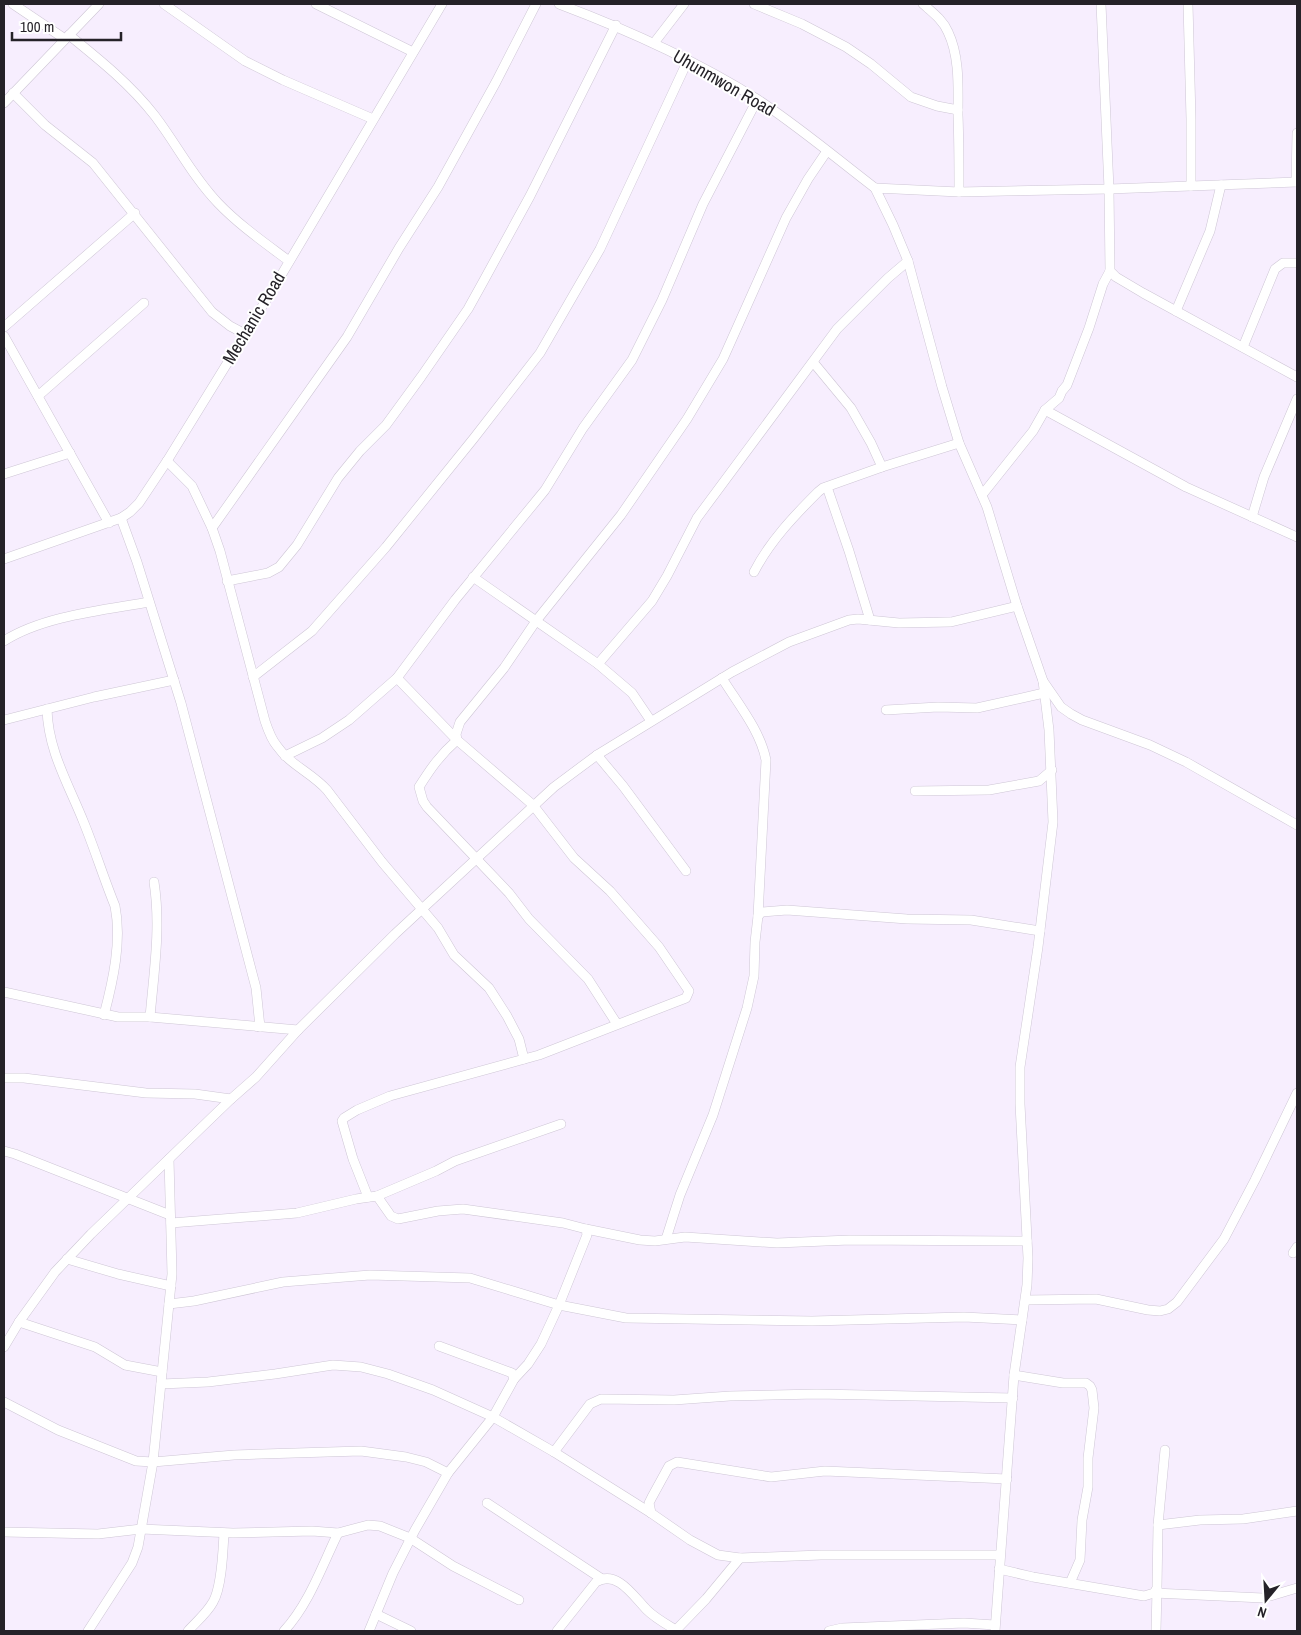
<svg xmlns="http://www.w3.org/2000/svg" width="1301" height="1635" font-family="'Archivo Narrow',sans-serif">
	<rect width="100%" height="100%" fill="#f7eefe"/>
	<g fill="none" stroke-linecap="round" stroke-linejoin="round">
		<defs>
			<g id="minor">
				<polyline points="13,4 65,39"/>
				<polyline points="164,4 245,61 283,80 373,119"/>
				<polyline points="316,4 413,52"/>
				<path d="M559,4C628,30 695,60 757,99C798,126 836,158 875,188"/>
				<polyline points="754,4 802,24 846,47 871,64 911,97 937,106 958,110"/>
				<path d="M923,4C932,12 943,20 948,32C960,57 958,88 958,115C959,141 959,167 959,192"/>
				<polyline points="1101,4 1109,189 1110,271 1116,277 1143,293 1297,377"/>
				<polyline points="1188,4 1191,119 1191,186"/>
				<path d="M69,35C100,60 131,85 155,116C177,145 193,177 218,203C239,225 265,243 289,261"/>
				<polyline points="654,43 684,4"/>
				<polyline points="13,93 45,125 93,163 212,312 230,326 245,334"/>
				<polyline points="4,103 99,4"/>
				<polyline points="1296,182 1297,133"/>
				<polyline points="1297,182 1109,189 959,192 875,188 893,225 908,261 942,387 959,443 987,507 1017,606 1043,681 1061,707 1071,714 1082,720 1150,745 1186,762 1297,825"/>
				<polyline points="1176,311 1210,231 1221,185"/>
				<polyline points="4,327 135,213"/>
				<polyline points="4,336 109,523"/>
				<polyline points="1243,347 1275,269 1283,263 1297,263"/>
				<polyline points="813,362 851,408 871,443 882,467"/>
				<polyline points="38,396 144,303"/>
				<polyline points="1045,410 1186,487 1297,537"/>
				<path d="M167,461L192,486L212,528L220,551L265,721C268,730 271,739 277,746C290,765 312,773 327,790L382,862L438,928L454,955L489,988L507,1016L519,1039L524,1059"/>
				<polyline points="4,474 70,453"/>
				<polyline points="827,487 849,551 870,620"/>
				<polyline points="982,495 1033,431 1045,410 1059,398 1062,391 1067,385 1089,328 1103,284 1110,271"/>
				<polyline points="1252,517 1264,477 1297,399"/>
				<polyline points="121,518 137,562 181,703 256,988 260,1027"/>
				<polyline points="212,528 347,337 399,248 438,187 496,82 536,4"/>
				<polyline points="4,559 121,518 130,512 139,503 167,461 276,284 442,4"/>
				<path d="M754,572C770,541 794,516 818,492L823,488L882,467L959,443"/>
				<polyline points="473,577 598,664 632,693 651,721"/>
				<polyline points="227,581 268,573 279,567 297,545 338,478 360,451 386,425 421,377 468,309 483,282 530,196 616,25"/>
				<path d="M4,641C43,616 104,610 149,602"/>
				<polyline points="598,664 652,601 667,576 697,518 837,329 888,278 908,261"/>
				<polyline points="253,677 312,631 386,547 474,438 540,353 600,249 688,60"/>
				<path d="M722,678C738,704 760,730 766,760L758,916"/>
				<path d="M47,709C48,751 69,785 84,823C95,850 104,879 115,906C122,941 113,981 104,1015"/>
				<polyline points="886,710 938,707 977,708 1044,693"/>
				<polyline points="4,720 94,697 174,680"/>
				<polyline points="597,755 623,786 686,871"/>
				<polyline points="285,756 322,738 349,720 397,678 455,600 545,490 583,428 632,360 662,300 703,204 757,100"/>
				<polyline points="915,791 989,790 1039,781 1052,770"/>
				<polyline points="4,992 118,1017 150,1017 298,1030"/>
				<path d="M150,1017C154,971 161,927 154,882"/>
				<path d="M617,1024L588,979L529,919L509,893L427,807L423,801L419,787C431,768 440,755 457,740L456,734L460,722L504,668L536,621L621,515L687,419L723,359L786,218L808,179L827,151"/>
				<polyline points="4,1078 24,1078 146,1093 195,1094 231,1099"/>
				<polyline points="4,1151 15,1154 170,1215"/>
				<polyline points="377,1196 436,1171 455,1161 561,1124"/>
				<polyline points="368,1197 353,1159 342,1121 344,1118 357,1110 390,1096 539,1055 686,998 689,991 659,947 610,891 574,858 533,805 457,740 397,678"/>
				<polyline points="171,1223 297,1213 356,1199 377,1196 391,1216 398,1219 438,1211 463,1209 563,1223 586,1229 587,1235 559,1305 541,1344 528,1364 514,1379"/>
				<polyline points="586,1229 640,1240 655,1241 685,1237 777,1243 850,1240 1027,1241"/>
				<polyline points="666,1239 680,1195 713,1115 747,1008 754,976 755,942 758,916 762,912 787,910 907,919 971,920 1040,931"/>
				<polyline points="1293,1253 1297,1247"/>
				<polyline points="67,1259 118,1274 171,1286"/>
				<polyline points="1026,1300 1096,1299 1148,1310 1160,1311 1168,1309 1177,1302 1224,1239 1255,1180 1297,1093"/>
				<polyline points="169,1304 194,1301 283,1282 370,1275 470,1278 559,1305 626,1318 812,1321 964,1317 1022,1320"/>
				<polyline points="19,1322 95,1347 125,1365 162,1372"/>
				<polyline points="4,1347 19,1322 55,1272 91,1234 231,1099 256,1077 298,1030 395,934 554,787 597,755 732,672 789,642 849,620 858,619 899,623 951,622 1017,606"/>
				<polyline points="1014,1375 1063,1383 1086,1383 1090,1386 1092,1390 1094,1408 1088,1458 1088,1487 1082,1520 1080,1560 1070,1583"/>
				<polyline points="161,1384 208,1382 275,1374 333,1365 361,1367 388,1374 433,1390 493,1417 554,1452 651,1513 690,1540 718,1555 740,1558 821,1555 1000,1555"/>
				<polyline points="4,1402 58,1430 136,1461 153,1462 234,1455 361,1451 406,1457 426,1462 448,1473"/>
				<polyline points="554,1452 590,1404 601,1399 674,1400 730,1396 817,1394 1013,1398"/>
				<polyline points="487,1503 602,1579"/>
				<polyline points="651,1513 649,1503 652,1497 669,1466 677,1462 771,1477 825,1471 1007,1479"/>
				<polyline points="1158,1525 1200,1520 1243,1519 1297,1511"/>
				<polyline points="4,1532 98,1534 141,1529 233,1533 312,1531 338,1533 368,1525 380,1526 410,1538 453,1566 519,1600"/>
				<polyline points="999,1569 1033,1577 1144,1596 1154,1593 1157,1588 1158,1525 1165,1450"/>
				<polyline points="1154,1593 1263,1598 1297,1588"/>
				<polyline points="376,1614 411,1631"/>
				<polyline points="88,1631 132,1563 138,1547 153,1462 172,1274 169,1159"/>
				<path d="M188,1631C196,1622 207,1613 213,1602C222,1587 223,1550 224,1533"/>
				<path d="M284,1631C309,1604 322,1566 338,1533"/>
				<polyline points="369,1631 393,1573 415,1530 448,1473 493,1417 514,1379 512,1373 439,1346"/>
				<path d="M557,1631L596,1582C617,1569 634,1597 647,1610C655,1618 666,1624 676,1630"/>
				<polyline points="675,1631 706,1599 740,1558"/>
				<polyline points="829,1631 842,1628 964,1623 995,1625"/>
				<polyline points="995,1631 1014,1375 1027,1285 1028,1258 1020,1104 1020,1067 1038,947 1053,822 1049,730 1043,681"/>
				<polyline points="1156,1631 1157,1589"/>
			</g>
		</defs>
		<use href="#minor" stroke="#cec6d5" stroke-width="10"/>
		<use href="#minor" stroke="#fff" stroke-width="9"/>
	</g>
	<g text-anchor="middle" stroke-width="4" stroke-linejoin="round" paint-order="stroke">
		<g font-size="18" fill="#252228" stroke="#fff">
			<text transform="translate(724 83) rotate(30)" y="6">Uhunmwon Road</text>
			<text transform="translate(254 318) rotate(-59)" y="6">Mechanic Road</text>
		</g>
	</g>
	<rect width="1301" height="1635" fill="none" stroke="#252228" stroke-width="10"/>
	<g transform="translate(1266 1600) rotate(198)" stroke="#ffffff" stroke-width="4" paint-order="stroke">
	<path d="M0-4L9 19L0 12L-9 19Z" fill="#252228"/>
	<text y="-8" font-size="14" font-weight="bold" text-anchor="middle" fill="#252228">N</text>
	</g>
	<path d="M12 32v8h109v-8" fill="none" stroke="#252228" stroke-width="2.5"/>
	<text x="20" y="32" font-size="15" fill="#252228" stroke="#ffffff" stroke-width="4" paint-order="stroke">100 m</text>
</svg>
